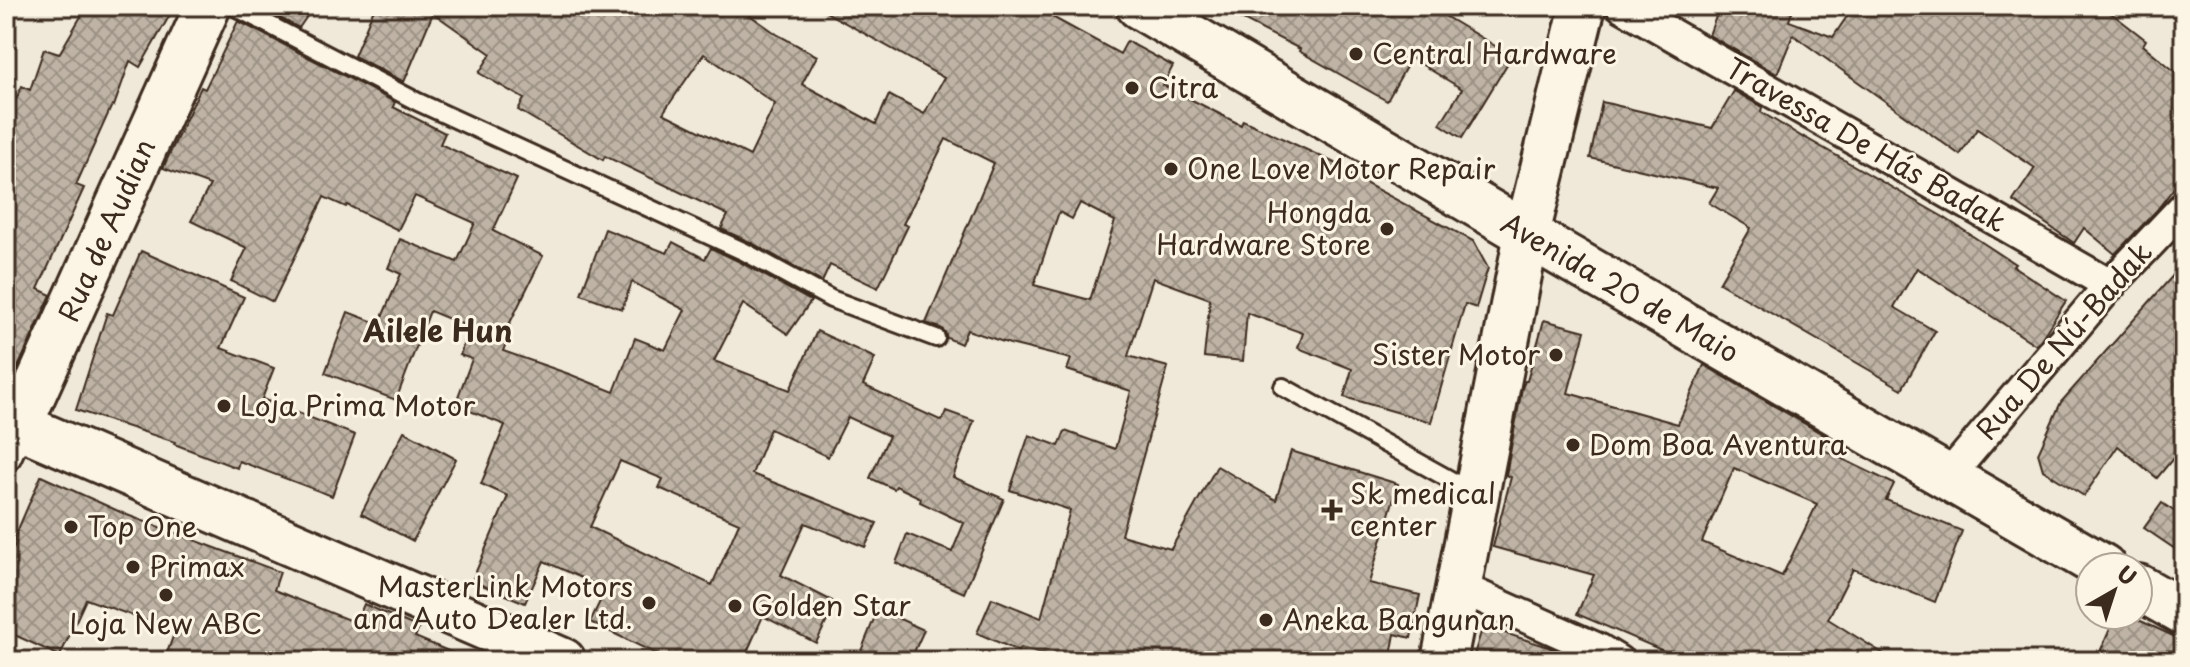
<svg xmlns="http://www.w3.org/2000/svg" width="2190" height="667" font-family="'Playpen Sans',sans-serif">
	<defs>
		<pattern id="building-cross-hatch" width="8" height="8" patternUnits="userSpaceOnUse" patternTransform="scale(2)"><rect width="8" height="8" fill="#beb3a4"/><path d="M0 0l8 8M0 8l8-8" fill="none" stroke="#9c9285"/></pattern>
	</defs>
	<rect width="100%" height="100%" fill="#f0e9d9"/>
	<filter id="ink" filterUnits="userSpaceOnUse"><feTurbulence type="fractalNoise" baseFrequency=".0125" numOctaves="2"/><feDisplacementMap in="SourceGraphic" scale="16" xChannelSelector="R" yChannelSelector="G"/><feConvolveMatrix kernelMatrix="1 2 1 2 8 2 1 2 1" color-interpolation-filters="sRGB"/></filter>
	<g filter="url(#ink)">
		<g fill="url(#building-cross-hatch)" stroke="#3b2a1e" stroke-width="2" fill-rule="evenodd">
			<polygon points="87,6 175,6 140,67 130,61 114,106 112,105 76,185 84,188 38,289 51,295 14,376 6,372 6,121 22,86 30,90 44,49 59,54"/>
			<polygon points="257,6 314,6 299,28"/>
			<path d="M375,6H737L778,35L817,56L802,84L876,124L889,95L924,114L944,78L815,6H1049L1045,13L1120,54L1127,41L1173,66L1163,85L1241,125L1243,120L1341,166L1339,169L1473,241L1488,268L1476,308L1465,304L1431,422L1344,397L1352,369L1298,348L1303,333L1247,313L1243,361L1204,357L1210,299L1153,278L1128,356L1168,367L1121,535L1171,549L1217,466L1276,500L1291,451L1398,484L1369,583L1420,595L1411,638L1395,634L1390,661H1067L1020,648L1018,651L977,633L992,598L1041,618L1070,510L1010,490L1029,435L1059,446L1065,431L1115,449L1131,391L1067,370L1071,359L1010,344L967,330L961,344L947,338L945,332L941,328L926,323L994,163L946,139L903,224L908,226L878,288L830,265L822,282L750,242L721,229L728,215L605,156L603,160L518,110L524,99L479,73L491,54L433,13L404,82L354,56ZM704,54L775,104L750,156L663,113ZM1080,203L1115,221L1090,300L1034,285L1059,212L1072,219Z"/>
			<polygon points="1216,6 1428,6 1512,56 1462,138 1440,124 1462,89 1411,58 1387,101 1299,51 1300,49"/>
			<polygon points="1720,6 1794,6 1789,21 1833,37 1854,6 2102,6 2146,40 2143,45 2184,79 2184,175 2156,211 2115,254 2084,228 2074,243 2013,201 2035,168 1977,129 1960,155 1793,35 1777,74 1709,35"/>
			<path d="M238,21L395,102L393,107L445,133L440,144L517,179L493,231L543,256L501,341L506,343L503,351L569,374L614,392L635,338L665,350L685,310L632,282L622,309L581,294L605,229L667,253L673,242L705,259L711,248L740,262L811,301L788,334L743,304L714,361L790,390L817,331L875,358L863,385L942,421L946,411L974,421L953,477L1004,499L964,593L896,563L907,534L952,552L964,523L920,502L921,498L896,486L894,489L870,478L889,436L848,417L828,457L770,429L752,474L877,523L865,547L805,523L781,575L836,603L816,643L763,616L743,661H671L590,622L606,589L544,561L525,603L472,581L508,496L481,484L505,425L455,405L472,359L460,355L469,327L430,311L396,400L325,373L348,312L379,324L401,274L388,268L400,239L457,262L475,223L415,196L398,230L347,205L346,207L324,197L273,302L231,281L247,248L191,221L210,185L163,168L201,87L205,89ZM620,461L663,479L659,488L739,523L712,585L590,527Z"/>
			<polygon points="1734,91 1762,107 1761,112 1804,138 1804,137 1945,218 2015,264 2013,266 2066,301 2041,339 2036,345 1917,268 1894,307 1935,331 1902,389 1719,283 1751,228 1709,203 1718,188 1590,158 1602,102 1712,128"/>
			<polygon points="141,251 244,297 221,348 274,368 262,399 355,435 332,496 239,461 237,468 174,444 175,442 76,410 107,313 113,315"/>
			<polygon points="2184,263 2184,445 2157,478 2118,446 2084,496 2043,470 2038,453 2061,402"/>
			<path d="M1544,320L1585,331L1568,393L1678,424L1704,365L1829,438L1824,450L1894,484L1886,500L1962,531L1935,602L1853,569L1828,619L1895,661H1834L1816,650L1811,661H1687L1577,614L1594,575L1493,547L1511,477L1506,475L1522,388L1525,381H1527ZM1734,468L1817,504L1782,576L1702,542Z"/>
			<polygon points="404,431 456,459 413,541 361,514"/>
			<polygon points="41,476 127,515 280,572 274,590 356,623 364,604 419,628 415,637 472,661 164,661 175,631 86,599 60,656 6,631 6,565 16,542 13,541"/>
			<polygon points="2162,503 2184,518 2184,555 2144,528"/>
			<polygon points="878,609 924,630 910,661 857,661"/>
			<polygon points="2116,615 2128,615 2184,641 2184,661 2096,661"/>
			<polygon points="1483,626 1548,647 1577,661 1472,661"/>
		</g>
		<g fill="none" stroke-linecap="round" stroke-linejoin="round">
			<defs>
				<g id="lane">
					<polyline points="233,6 418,102 745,252 831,299 936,338"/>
					<polyline points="1283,387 1474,493"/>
				</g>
				<g id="street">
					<polyline points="1622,6 2110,285"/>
					<polyline points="6,455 19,426"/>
					<polyline points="1947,478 2110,285 2184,207"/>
					<polyline points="1459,587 1600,650 1618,661"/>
				</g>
				<g id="secondary">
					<polyline points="1139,6 1527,234 2103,567"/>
					<polyline points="19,426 208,6"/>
					<polyline points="2138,587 2184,613"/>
					<polyline points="1444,661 1527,234 1583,6"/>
				</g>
				<polyline id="primary" points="6,420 563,661"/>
			</defs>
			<use href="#lane" stroke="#3b2a1e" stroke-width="22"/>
			<use href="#street" stroke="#3b2a1e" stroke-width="36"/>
			<use href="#secondary" stroke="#3b2a1e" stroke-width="50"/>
			<use href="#primary" stroke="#3b2a1e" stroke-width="50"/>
			<use href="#lane" stroke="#fcf5e5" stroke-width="16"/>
			<use href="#street" stroke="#fcf5e5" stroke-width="30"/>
			<use href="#secondary" stroke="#fcf5e5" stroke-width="44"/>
			<use href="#primary" stroke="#fcf5e5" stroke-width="44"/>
		</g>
	</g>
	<g fill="#3b2a1e" stroke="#fcf5e5" stroke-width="3">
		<circle cx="1356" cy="54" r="8"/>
		<circle cx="1132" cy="88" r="8"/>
		<circle cx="1171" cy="169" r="8"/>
		<circle cx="1387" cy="229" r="8"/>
		<circle cx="1556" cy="355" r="8"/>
		<circle cx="224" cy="406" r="8"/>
		<circle cx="1573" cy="445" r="8"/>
		<path d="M1328 498h8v8h8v8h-8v8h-8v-8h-8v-8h8z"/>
		<circle cx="71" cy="527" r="8"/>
		<circle cx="133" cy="567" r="8"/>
		<circle cx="166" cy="595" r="8"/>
		<circle cx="649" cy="603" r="8"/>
		<circle cx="735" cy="606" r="8"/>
		<circle cx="1266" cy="620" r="8"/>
	</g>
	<g text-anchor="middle" stroke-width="6" stroke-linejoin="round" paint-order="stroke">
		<g font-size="28" fill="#3b2a1e" stroke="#fcf5e5" text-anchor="start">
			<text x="1372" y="64">Central Hardware</text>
			<text x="1148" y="98">Citra</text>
			<text x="1187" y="179">One Love Motor Repair</text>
			<text x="1371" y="223" text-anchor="end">Hongda<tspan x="1371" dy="32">Hardware Store</tspan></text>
			<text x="1540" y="365" text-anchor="end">Sister Motor</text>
			<text x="240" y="416">Loja Prima Motor</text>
			<text x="1589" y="455">Dom Boa Aventura</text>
			<text x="1350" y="504">Sk medical<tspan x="1350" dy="32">center</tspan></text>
			<text x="87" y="537">Top One</text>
			<text x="149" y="577">Primax</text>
			<text x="633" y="597" text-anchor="end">MasterLink Motors<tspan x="633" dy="32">and Auto Dealer Ltd.</tspan></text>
			<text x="751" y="616">Golden Star</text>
			<text x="1282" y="630">Aneka Bangunan</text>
			<text x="166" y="634" text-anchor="middle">Loja New ABC</text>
		</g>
		<g font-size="28" fill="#3b2a1e" stroke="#fcf5e5">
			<text transform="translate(1866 145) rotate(30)" y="10">Travessa De Hás Badak</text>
			<text transform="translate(107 230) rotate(-66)" y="10">Rua de Audian</text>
			<text transform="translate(1620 288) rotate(30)" y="10">Avenida 20 de Maio</text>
			<text transform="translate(2064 341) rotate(-49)" y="10">Rua De Nú-Badak</text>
		</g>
		<g font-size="30" font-weight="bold" fill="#3b2a1e" stroke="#fcf5e5">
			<text x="438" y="342">Ailele Hun</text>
		</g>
	</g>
	<rect width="2190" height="667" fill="none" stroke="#fcf5e5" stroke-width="32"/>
	<rect x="16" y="16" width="2158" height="635" fill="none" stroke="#3b2a1e" stroke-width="3" filter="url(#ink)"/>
	<g transform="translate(2114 591) rotate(39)"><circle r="38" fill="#fcf5e5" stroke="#afa495" stroke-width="2"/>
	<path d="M0-6L14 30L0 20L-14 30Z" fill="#3b2a1e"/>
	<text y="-12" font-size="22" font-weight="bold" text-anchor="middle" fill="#3b2a1e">U</text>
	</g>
</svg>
